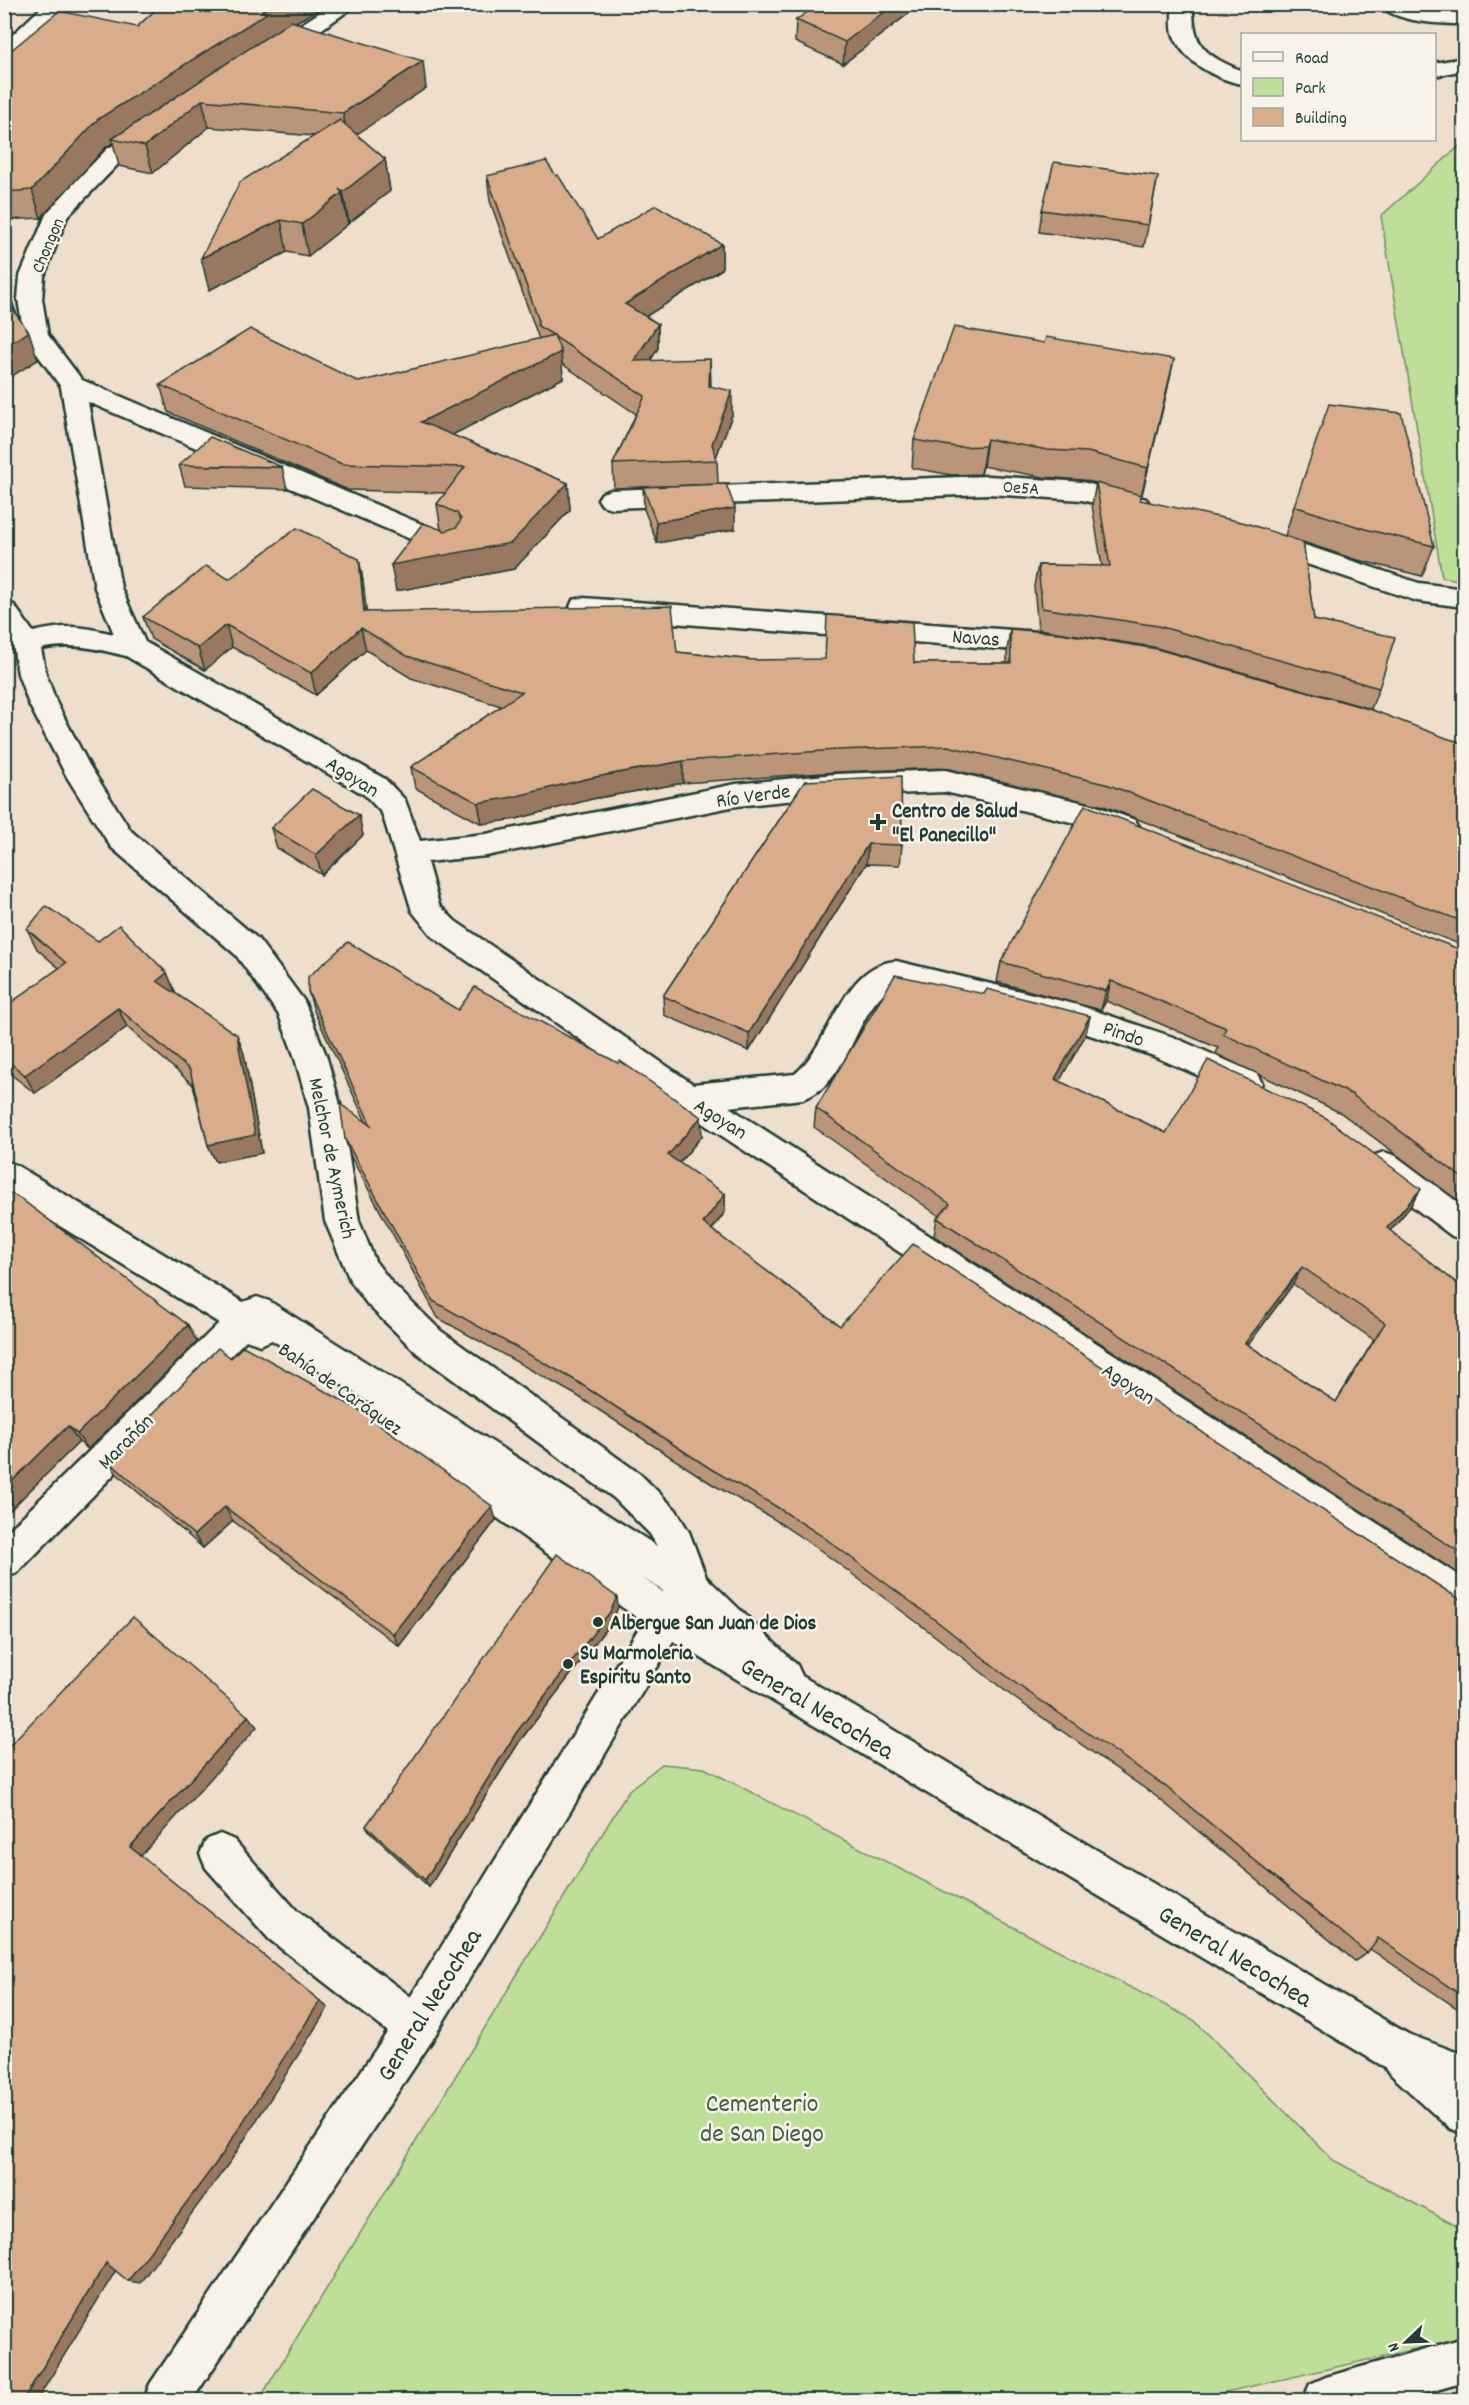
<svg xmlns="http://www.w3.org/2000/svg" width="1469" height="2405" font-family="Dekko,sans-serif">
	<rect width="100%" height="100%" fill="#eedecc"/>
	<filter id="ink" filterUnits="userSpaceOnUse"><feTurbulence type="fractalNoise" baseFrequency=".0167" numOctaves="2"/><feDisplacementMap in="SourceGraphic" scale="12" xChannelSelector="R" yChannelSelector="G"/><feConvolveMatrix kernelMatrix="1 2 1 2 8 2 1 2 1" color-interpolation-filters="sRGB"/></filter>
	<g filter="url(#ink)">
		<g fill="#bddf98" stroke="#6e8e66" stroke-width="1.5">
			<polygon points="1464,142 1464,581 1442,577 1381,216"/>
			<polygon points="662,1764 704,1768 1194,2020 1333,2160 1464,2230 1464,2338 1191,2400 259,2400 629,1790"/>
		</g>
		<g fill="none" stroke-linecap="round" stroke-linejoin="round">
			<defs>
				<g id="minor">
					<polygon points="45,4 68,4 12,60 4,61 4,43"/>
					<polygon points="333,4 358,4 283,56 275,57 267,56 264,51 267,46"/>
					<path d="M1173,4H1193C1192,47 1205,55 1242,71V84C1215,79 1182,61 1173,33C1171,24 1172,14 1173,4Z"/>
					<path d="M1380,4C1408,4 1435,11 1464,12V24C1443,24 1394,23 1380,4Z"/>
					<polygon points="1464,58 1464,70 1434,76 1434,63"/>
					<path d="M154,123L162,125L165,130L162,135L123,159L67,217L44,276L42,299L48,335L82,380L459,540L463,546L459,552L450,555L441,552L88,402L121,588L145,642L385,779L405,800L420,841L486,834L736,784L836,774L945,770L1093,805L1135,820L1140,828L1135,836L1125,839L1088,826L945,792L836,796L736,806L486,856L427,862L439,905L455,921L693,1084L795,1074C832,1042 842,965 896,961L1078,1005L1173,1037L1257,1074L1262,1083L1257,1092L1246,1096L1151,1055L1078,1031L914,988L894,985C852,1012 852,1082 803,1099L729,1107L1464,1579V1618L1451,1613L670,1102L433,937L412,911L382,813L365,795L126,656C97,649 71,642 41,649L46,674L57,704L89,765L131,831L258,939L304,1001L326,1055L341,1108L359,1221L375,1261L392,1283L441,1331L640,1474L676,1510L689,1532L706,1577L797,1665L803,1678L797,1691L784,1697L771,1691L692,1614L680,1630L667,1635L654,1630L369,1426L363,1415L370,1403L272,1340L260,1345L246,1340L17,1573L4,1578V1535L219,1323L4,1192V1161L16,1165L243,1302L257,1297L269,1301L657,1546L650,1534L614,1498L417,1353L368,1305L350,1280L325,1221L309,1108L294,1055L279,1015L236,955L111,847L67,777L29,704L18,674L13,645L4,633V603L14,605L33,632C67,624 80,626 114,634L95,588L61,387L24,336L18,299L20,276L48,210L107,149L146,125ZM641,1577L663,1591V1592Z"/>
					<polygon points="988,476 1082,482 1146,499 1150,505 1146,511 1137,514 1082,500 988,494 611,508 602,505 598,499 602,493 611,490"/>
					<polygon points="1262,531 1419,583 1464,589 1464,607 1417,601 1253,546 1249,540 1253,534"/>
					<polygon points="583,598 1053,633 1063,636 1067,643 1063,650 1053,653 583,616 573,614 570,607 573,600"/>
					<polygon points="1384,1152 1396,1156 1464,1207 1464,1240 1452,1236 1372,1176 1368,1166 1372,1156"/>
					<polygon points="220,1834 234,1840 297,1911 431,2012 437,2027 431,2042 416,2048 401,2042 269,1939 206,1868 200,1854 206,1840"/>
					<polygon points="1401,2034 1416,2040 1464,2085 1464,2134 1449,2128 1386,2070 1380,2055 1386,2040"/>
					<polygon points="1464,2338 1464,2382 1402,2400 1303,2400 1310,2384 1326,2377"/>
				</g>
				<polygon id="major" points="667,1599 680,1604 1408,2034 1464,2055 1464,2097 1381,2065 673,1641 431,2042 192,2400 144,2400 150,2384 401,2012 654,1604"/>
			</defs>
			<use href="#minor" stroke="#1f3d34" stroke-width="5"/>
			<use href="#major" stroke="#1f3d34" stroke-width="5"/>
			<use href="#minor" fill="#f7f3e8" fill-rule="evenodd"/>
			<use href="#major" fill="#f7f3e8" fill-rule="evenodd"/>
		</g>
		<g fill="#bb9577" stroke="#1f3d34" stroke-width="1.5" fill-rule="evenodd">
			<polygon points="162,4 328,4 296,22 426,88 356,134 385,159 390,191 349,223 347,222 348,224 308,256 287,252 209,290 313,136 209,127 153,173 119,166 113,143 106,147 41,218 4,220 4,58 137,27"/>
			<polygon points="921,4 843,64 795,42 796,20"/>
			<polygon points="487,176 598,239 722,244 722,269 646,316 658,324 658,348 650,361 711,386 732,415 716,457 717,460 718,484 614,488 613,464 636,414 562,364 563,378 452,435 568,483 570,510 514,569 396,591 441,530 437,504 446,493 348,490 168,412 160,385 359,382 539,339 490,201"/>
			<polygon points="1158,176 1144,247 1039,232 1042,210"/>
			<polygon points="1168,387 1140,500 1285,536 1294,506 1434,546 1422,576 1354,559 1303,542 1314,620 1379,688 1371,709 1153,647 1038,629 1034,586 1038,565 1102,566 1092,505 1096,483 1083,480 1043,477 983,466 981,474 952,475 912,468 914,440"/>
			<polygon points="179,465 282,467 287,489 185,486"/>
			<polygon points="643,487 735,529 657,543 644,509"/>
			<polygon points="359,559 363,581 366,612 677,652 753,660 914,663 1007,663 1007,651 1010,629 1464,743 1464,946 1104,806 946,768 836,772 683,783 592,799 516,819 482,824 415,788 411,767 501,706 411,678 366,650 316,695 232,647 205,670 151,639 143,617 229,579"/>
			<polygon points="805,781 902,845 900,865 866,864 749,1051 664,1015 663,996"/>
			<polygon points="271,828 363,835 322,875 277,848"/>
			<polygon points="27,929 98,941 167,973 175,992 175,993 237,1035 244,1054 262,1153 216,1162 208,1145 193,1085 127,1027 35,1093 4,1069 4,1008 59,968 37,949"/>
			<polygon points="1464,951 1464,1205 1341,1113 1216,1054 1218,1048 1106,1001 1101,1010 997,982 1001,962"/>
			<polygon points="308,991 458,1010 702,1136 679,1163 725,1194 725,1212 712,1230 840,1326 1464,1602 1464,2013 1370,1949 1367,1953 1355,1961 1157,1797 1013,1697 930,1632 820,1550 772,1518 712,1484 576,1395 438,1318 351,1157 345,1139 366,1122 314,1011"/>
			<path d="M1090,1016L1085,1036L1059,1081L1166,1133L1410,1207L1390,1231L1464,1289V1577L934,1236L937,1218L939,1216L814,1127L816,1108ZM1293,1284L1374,1340L1336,1402L1248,1345Z"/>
			<polygon points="4,1190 188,1325 197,1342 88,1449 79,1442 4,1516"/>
			<polygon points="231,1358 496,1520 399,1646 233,1521 203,1548 117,1474 107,1460"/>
			<polygon points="618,1607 611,1622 519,1742 429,1887 371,1833 366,1826"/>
		</g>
		<g fill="#987961" stroke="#1f3d34" stroke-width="1.5">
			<polygon points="273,4 328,4 271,36 112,139 113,143 106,147 41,218 32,190 98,119 261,11"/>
			<polygon points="894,4 921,4 843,64 845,42"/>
			<polygon points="423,61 426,88 348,140 343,113"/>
			<polygon points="202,100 209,127 153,173 145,146"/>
			<polygon points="385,159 390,191 349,223 343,192"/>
			<polygon points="342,193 348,224 308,256 302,224"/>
			<polygon points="281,220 287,252 209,290 201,258"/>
			<polygon points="722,244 722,269 627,328 625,304"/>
			<polygon points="10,296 20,323 29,332 38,360 4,381 4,347 13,310"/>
			<polygon points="658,324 658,348 635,386 634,361"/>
			<polygon points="561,352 563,378 425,449 421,422"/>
			<polygon points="710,359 711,383 709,410 709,386"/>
			<polygon points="1174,359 1168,387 1142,495 1148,468"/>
			<polygon points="732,391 732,415 715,460 712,444"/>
			<polygon points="987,439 983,466 981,474 985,446"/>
			<polygon points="568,483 570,510 514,569 396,591 391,565"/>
			<polygon points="735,508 735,529 657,543 656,522"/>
			<polygon points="359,559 363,581 369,634 364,612"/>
			<polygon points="226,625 232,647 205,670 198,648"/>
			<polygon points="361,628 366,650 316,695 311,673"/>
			<polygon points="683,761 683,783 592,799 516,819 482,824 478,803 590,778"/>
			<polygon points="359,815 363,835 322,875 316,855"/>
			<polygon points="868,844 866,864 749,1051 749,1033"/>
			<polygon points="167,973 175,992 165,1000 157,981"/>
			<polygon points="1111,981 1106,1001 1101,1010 1106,991"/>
			<polygon points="118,1008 127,1027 35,1093 25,1075"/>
			<polygon points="1090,1016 1085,1036 1050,1098 1055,1079"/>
			<polygon points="237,1035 244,1054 262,1153 216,1162 208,1145"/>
			<polygon points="701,1117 702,1136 669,1174 668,1155"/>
			<polygon points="1421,1189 1410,1207 1377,1246 1387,1228"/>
			<polygon points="725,1194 725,1212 703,1241 703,1223"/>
			<polygon points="1302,1267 1293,1284 1237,1360 1245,1343"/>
			<polygon points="188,1325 197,1342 88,1449 77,1434"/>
			<polygon points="68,1426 79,1442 4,1516 4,1489"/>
			<polygon points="492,1506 496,1520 399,1646 393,1634"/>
			<polygon points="225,1507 233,1521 203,1548 194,1535"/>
			<polygon points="617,1597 618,1607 611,1622 519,1742 429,1887 425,1880 516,1733"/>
			<polygon points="248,1716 257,1727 141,1856 130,1847"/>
			<polygon points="320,2001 328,2008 232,2159 140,2283 128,2281"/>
			<polygon points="106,2263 119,2265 37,2400 23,2400"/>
		</g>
		<g fill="#d9ad8a" stroke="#1f3d34" stroke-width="1.5" fill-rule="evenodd">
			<polygon points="162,4 273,4 261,11 267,13 98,119 32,190 4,192 4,58 15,47 59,11 137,27"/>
			<polygon points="819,4 894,4 845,42 796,20"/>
			<polygon points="291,21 423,61 343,113 202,100 145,146 112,139"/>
			<polygon points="340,120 385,159 343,192 339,189 342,193 302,224 281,220 201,258 240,182"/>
			<polygon points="546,161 556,176 558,175 598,239 656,205 722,244 625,304 658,324 634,361 710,359 709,386 732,391 712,444 717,460 613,464 645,396 555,337 554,335 553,335 538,326 538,318 487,176"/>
			<polygon points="1054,162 1158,176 1148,225 1042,210"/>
			<polygon points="10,296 13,310 29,332 4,347 4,299"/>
			<polygon points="954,327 1044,343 1046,337 1174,359 1148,468 1088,452 1048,450 987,439 985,446 956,447 914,440"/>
			<polygon points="250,329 359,382 554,335 561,352 421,422 568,483 511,543 391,565 423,523 445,531 457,527 461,519 457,513 437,504 465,467 342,464 160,385"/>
			<polygon points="1329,404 1401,413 1434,546 1365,529 1294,506"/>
			<polygon points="210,437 282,467 179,465"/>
			<polygon points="1096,483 1141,495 1140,500 1246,523 1303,542 1314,620 1395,637 1379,688 1158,626 1042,608 1038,565 1110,566"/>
			<polygon points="726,484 735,508 656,522 643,487"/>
			<polygon points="297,528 359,559 364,612 672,606 677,652 753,660 825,659 827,615 912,622 914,663 1011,663 1010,629 1060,633 1157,649 1372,710 1449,739 1464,743 1464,922 1109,785 948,746 837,750 683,761 590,778 513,797 478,803 411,767 522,692 407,656 361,628 311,673 226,625 198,648 143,617 206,566 229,579"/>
			<polygon points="901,776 902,845 868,844 749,1033 663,996 805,781"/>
			<polygon points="312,789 359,815 316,855 271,828"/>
			<polygon points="1085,805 1464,951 1464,1179 1351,1094 1223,1034 1226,1028 1111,981 1106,991 1001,962"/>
			<polygon points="46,906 98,941 119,925 167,973 157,981 237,1035 255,1135 208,1145 190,1070 118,1008 25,1075 4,1058 4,1008 66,963 27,929"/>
			<polygon points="348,942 458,1010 475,987 618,1063 620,1061 701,1117 668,1155 725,1194 703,1223 840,1326 913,1244 1464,1602 1464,1997 1378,1938 1367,1953 1165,1786 1018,1685 934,1619 822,1536 772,1504 711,1469 573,1379 433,1301 345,1139 340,1104 371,1125 308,991 308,977"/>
			<path d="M895,975L984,994L987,989L1090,1016L1055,1079L1166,1133L1208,1060L1326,1118L1421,1189L1387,1228L1464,1289V1555L937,1218L950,1204L816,1108ZM1302,1267L1385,1323L1336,1402L1245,1343Z"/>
			<polygon points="4,1190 21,1199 188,1325 77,1434 68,1426 4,1489"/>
			<polygon points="243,1346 361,1411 492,1506 393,1634 225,1507 194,1535 107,1460 218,1348 231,1358"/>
			<polygon points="557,1554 617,1597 610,1612 516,1733 425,1880 366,1826"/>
			<polygon points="133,1617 248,1716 130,1847 320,2001 222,2155 128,2281 106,2263 23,2400 4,2400 4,1751"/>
		</g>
	</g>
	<g fill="#1f3d34" stroke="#f7f3e8" stroke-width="2">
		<path d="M875 813h6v6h6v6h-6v6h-6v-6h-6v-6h6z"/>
		<circle cx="598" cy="1622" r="6"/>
		<circle cx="568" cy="1664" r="6"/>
	</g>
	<g text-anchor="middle" stroke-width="5" stroke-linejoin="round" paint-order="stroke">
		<g font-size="18" fill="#1f3d34" stroke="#f7f3e8">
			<text transform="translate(47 245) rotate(-67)" y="6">Chongon</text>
			<text transform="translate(1021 487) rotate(4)" y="6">Oe5A</text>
		</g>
		<g font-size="21" fill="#1f3d34" stroke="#f7f3e8">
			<text transform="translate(976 637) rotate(4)" y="7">Navas</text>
			<text transform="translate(353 776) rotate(32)" y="7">Agoyan</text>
			<text transform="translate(753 795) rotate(-8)" y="7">Río Verde</text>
			<text transform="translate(1124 1033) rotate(19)" y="7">Pindo</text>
			<text transform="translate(721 1118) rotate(32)" y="7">Agoyan</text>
			<text transform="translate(333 1158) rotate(78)" y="7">Melchor de Aymerich</text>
			<text transform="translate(1129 1383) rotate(33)" y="7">Agoyan</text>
			<text transform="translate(341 1388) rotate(35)" y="7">Bahía de Caráquez</text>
			<text transform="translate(125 1441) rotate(-45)" y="7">Marañón</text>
		</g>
		<g font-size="21" font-weight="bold" fill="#1f3d34" stroke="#f7f3e8" text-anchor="start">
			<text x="892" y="817">Centro de Salud<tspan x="892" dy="24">"El Panecillo"</tspan></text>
			<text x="610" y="1629">Albergue San Juan de Dios</text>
			<text x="580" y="1659">Su Marmoleria<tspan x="580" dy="24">Espiritu Santo</tspan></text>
		</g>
		<g font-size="26" fill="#1f3d34" stroke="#f7f3e8">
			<text transform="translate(818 1707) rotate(31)" y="9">General Necochea</text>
			<text transform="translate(1236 1955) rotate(31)" y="9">General Necochea</text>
			<text transform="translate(428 2004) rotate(-58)" y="9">General Necochea</text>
		</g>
		<g font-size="26" fill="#3f5d48" stroke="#f7f3e8">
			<text x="762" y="2111">Cementerio<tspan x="762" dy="30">de San Diego</tspan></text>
		</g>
	</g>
	<rect width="1469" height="2405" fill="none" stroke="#f7f3e8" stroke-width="24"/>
	<rect x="12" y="12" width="1445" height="2381" fill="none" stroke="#1f3d34" stroke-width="2" filter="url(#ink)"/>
	<rect x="1241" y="33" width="195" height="108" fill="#f7f3e8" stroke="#a1aaa0" stroke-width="1.5"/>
	<rect x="1253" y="52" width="30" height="9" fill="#f7f3e8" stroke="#a1aaa0" stroke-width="1.5"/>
	<text x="1295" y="63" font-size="18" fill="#1f3d34">Road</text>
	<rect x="1253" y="78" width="30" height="18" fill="#bddf98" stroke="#a1aaa0" stroke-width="1.5"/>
	<text x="1295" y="93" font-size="18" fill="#1f3d34">Park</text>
	<rect x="1253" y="108" width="30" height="18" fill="#d9ad8a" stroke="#a1aaa0" stroke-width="1.5"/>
	<text x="1295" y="123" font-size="18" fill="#1f3d34">Building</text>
	<g transform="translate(1406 2342) rotate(247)" stroke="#f7f3e8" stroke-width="4.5" paint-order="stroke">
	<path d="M0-4.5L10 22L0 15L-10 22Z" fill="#1f3d34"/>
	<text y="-9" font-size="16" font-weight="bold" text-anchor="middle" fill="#1f3d34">N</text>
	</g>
</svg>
